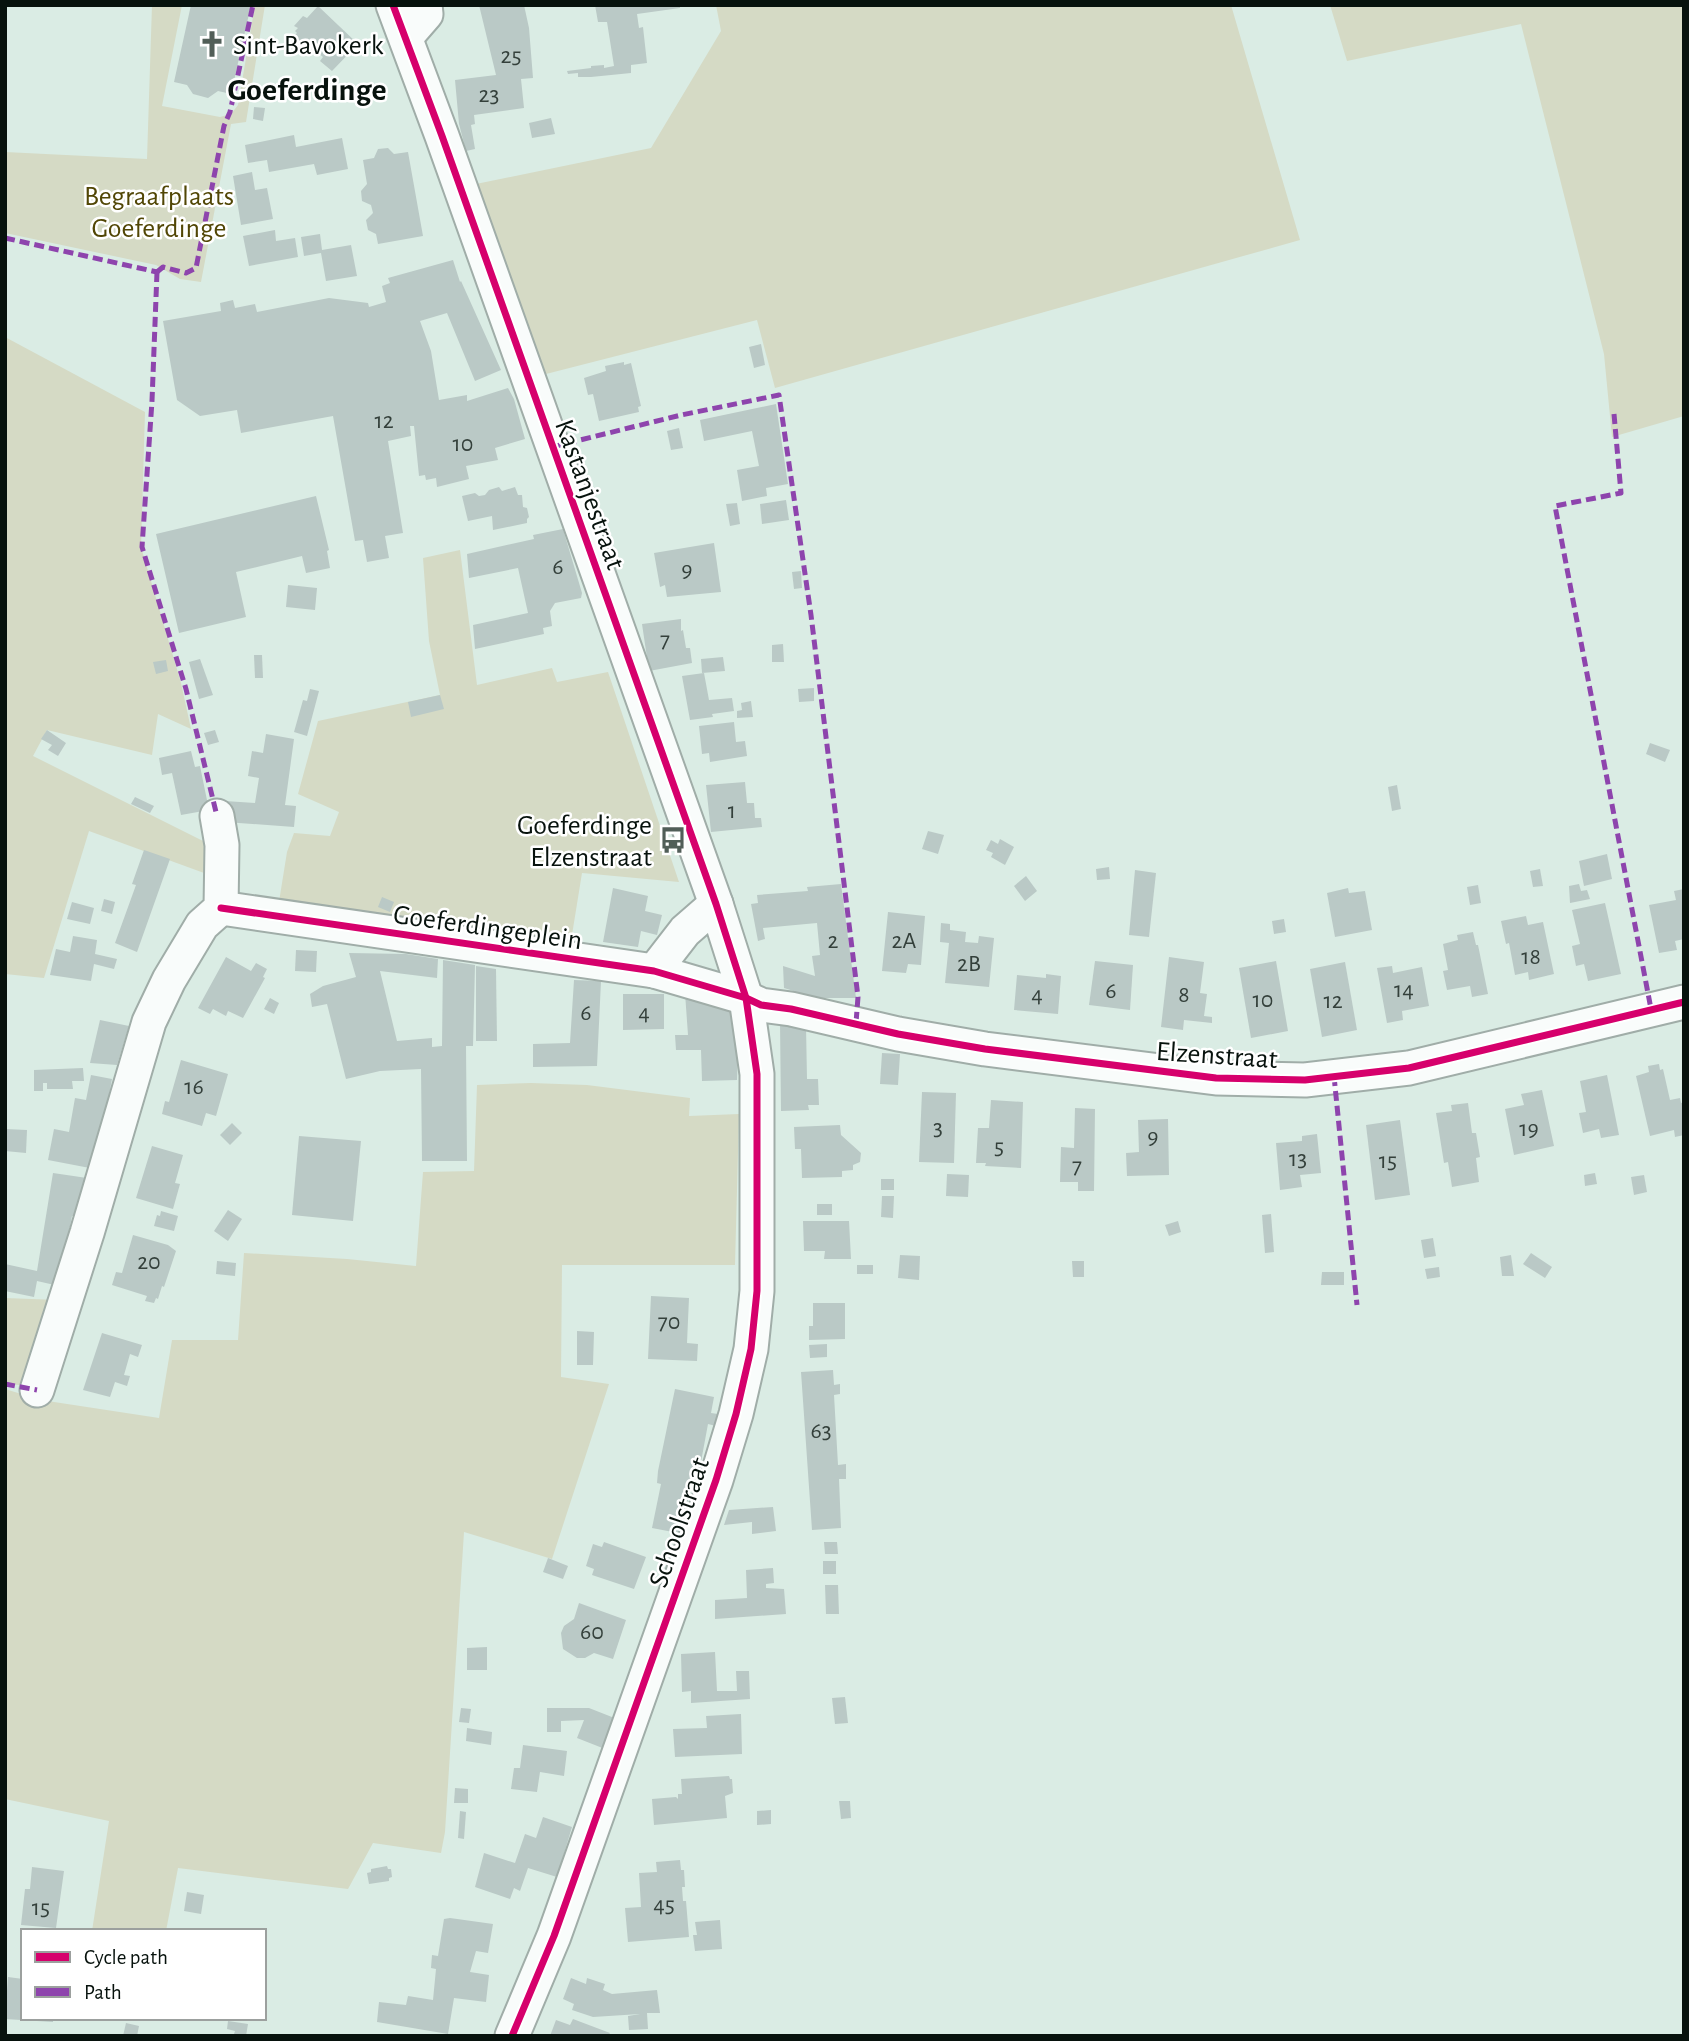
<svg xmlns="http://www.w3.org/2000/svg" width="1689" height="2041" font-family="'Alegreya Sans',sans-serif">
	<rect width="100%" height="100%" fill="#daece4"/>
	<g fill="#d5dac5">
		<polygon points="152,5 182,5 162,106 220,117 231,114 238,105 255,5 265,5 246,122 231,124 201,282 180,279 156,265 5,233 5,152 147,159"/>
		<polygon points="716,5 1231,5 1300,240 775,388 757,320 546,374 476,184 651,148 721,31"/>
		<polygon points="1330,5 1684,5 1684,416 1612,437 1604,354 1521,24 1347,61"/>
		<polygon points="5,337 145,412 141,547 181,683 191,729 158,714 152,755 47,730 33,756 213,846 215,877 89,831 44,978 5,974"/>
		<polygon points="460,550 477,685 552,668 557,682 608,672 679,882 582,873 571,941 397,919 278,908 287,852 294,833 330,836 339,812 298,794 318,721 440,695 429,641 423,558"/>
		<polygon points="531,1083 587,1085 690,1098 689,1116 739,1114 735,1265 562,1265 561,1377 609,1384 552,1559 464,1532 445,1832 441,1853 373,1843 348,1889 178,1868 166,1931 92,1931 109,1821 5,1799 5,1389 41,1400 159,1418 172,1340 238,1340 244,1253 347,1259 416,1266 423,1172 474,1171 477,1085"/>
		<polygon points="5,1298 58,1300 31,1387 5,1383"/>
	</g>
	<g fill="#bac9c6">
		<polygon points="191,5 251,5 231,94 218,91 208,98 193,94 187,85 174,82"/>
		<polygon points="479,5 524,5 529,28 533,78 521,79 524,108 474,115 475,124 471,125 475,149 466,151 459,124 455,80 496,75"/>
		<polygon points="595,5 680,5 680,8 637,14 639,28 643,27 647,63 631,65 631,73 591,77 578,77 578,73 568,74 567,71 591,68 591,66 604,65 604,68 614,66 607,22 598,22"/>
		<polygon points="318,6 358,44 332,71 320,61 323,57 311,47 306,53 291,39 297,33 295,31 298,28 294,26 303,16 307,18"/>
		<polygon points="330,84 337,97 327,103 320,90"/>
		<polygon points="254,107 265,108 263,121 253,119"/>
		<polygon points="551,118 555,134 532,138 529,123"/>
		<polygon points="294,135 296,147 342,138 348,169 317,175 314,164 269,172 267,160 248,163 245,145"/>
		<polygon points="388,148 394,154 408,152 423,236 378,244 376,234 368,230 366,220 373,213 371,205 362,201 361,191 367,184 363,160 374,158 378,149"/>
		<polygon points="252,172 255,190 267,188 273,219 241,225 233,176"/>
		<polygon points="275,230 276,241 295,238 298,257 249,266 243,236"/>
		<polygon points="320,234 322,250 351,245 357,276 326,281 321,253 304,256 301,237"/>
		<polygon points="453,260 460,282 461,281 501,370 475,381 447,313 420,321 431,351 439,400 467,395 467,401 508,388 514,399 525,439 495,448 498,460 466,466 469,479 437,487 436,478 426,480 425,475 419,476 414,426 410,426 411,436 388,441 403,533 385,536 389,558 367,562 363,540 355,541 333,416 241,433 237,410 200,416 177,400 163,321 221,311 220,303 233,300 235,308 255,304 257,312 329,298 368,303 369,307 386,302 382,286 390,283 388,278"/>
		<polygon points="761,344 765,365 754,368 749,347"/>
		<polygon points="624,362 624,365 631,363 641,406 638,407 639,412 599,421 593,394 588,395 584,378 606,371 605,366"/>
		<polygon points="776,404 788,484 766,488 767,496 742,501 737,470 759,466 752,431 704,441 700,420"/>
		<polygon points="679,428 683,448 671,450 667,431"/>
		<polygon points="499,487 502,491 515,487 518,495 522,495 523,507 527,508 529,517 527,519 527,523 493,530 492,516 468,521 462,496 475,493 479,496 485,495 489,490"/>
		<polygon points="316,496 329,550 327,551 330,568 306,573 302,556 236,572 246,617 179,633 156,534"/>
		<polygon points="786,500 789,520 762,524 760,504"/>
		<polygon points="737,503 740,524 730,526 726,504"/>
		<polygon points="563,529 582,593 581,598 555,603 550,611 552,626 543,628 544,634 475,649 473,625 528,613 518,568 469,578 467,554 534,539 533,535"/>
		<polygon points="714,543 721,592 667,597 665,585 660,587 654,553"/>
		<polygon points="801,571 802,588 794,589 792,572"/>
		<polygon points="288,585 317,588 315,610 286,607"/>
		<polygon points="681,619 681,631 683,630 686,648 690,648 692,663 649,671 642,624"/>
		<polygon points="783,644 784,662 772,662 772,645"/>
		<polygon points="254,655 262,655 263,678 255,678"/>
		<polygon points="723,657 725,671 702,673 701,659"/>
		<polygon points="200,659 213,695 199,699 189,662"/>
		<polygon points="166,660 168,671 156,674 153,662"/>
		<polygon points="704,673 709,700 732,698 734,711 712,714 713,717 690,720 682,676"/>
		<polygon points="814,688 814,701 799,702 798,689"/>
		<polygon points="310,689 319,691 307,736 294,732 303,700 307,701"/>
		<polygon points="440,695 444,709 411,717 408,702"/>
		<polygon points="751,701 753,717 737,718 737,711 742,710 741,703"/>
		<polygon points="734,722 736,742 745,741 747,756 710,762 709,753 702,754 699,726"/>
		<polygon points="47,730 66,743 58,756 48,750 52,745 41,739"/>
		<polygon points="215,730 219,742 208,745 204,733"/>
		<polygon points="266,734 294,739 285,805 296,806 294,827 225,822 225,801 255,803 259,778 248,776 252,751 263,753"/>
		<polygon points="1650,743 1670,750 1665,762 1646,754"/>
		<polygon points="191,751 195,767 200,766 209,810 181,815 172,773 162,775 159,758"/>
		<polygon points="745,782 747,803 754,803 755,818 761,818 762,827 711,832 706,785"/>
		<polygon points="1397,785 1401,809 1392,811 1388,787"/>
		<polygon points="135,797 154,806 150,813 131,804"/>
		<polygon points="928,831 944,835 938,854 922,849"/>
		<polygon points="1000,839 1014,847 1005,865 991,857 993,853 986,850 991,840 998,844"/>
		<polygon points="144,850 170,859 137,952 115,943 136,885 132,884"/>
		<polygon points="1607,854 1612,879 1584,886 1579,861"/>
		<polygon points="1109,867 1110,879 1097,880 1096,869"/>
		<polygon points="1540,869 1543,886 1533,887 1530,871"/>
		<polygon points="1135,870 1156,873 1149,937 1129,935"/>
		<polygon points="1026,876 1037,891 1025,901 1014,886"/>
		<polygon points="841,884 856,998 816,998 784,988 783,966 815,976 812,956 820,955 817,923 763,928 765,939 758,941 751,904 758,903 757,895 808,891 807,887"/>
		<polygon points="1579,884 1581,891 1587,890 1590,899 1570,903 1569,886"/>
		<polygon points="1478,885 1481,903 1470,905 1467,887"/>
		<polygon points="613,888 648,896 645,911 662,915 657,935 641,931 638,947 603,942"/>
		<polygon points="1348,888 1349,893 1365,891 1372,930 1335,937 1327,893"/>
		<polygon points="1684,889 1684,939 1675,941 1677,950 1659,953 1649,905 1676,900 1674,891"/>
		<polygon points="382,897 394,902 390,912 378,907"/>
		<polygon points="104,899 115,902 112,914 101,911"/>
		<polygon points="72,902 94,908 90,924 67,919"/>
		<polygon points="1605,903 1621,974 1588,981 1584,964 1576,966 1572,946 1580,944 1572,910"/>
		<polygon points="888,912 925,916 921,965 908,964 906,973 882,971"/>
		<polygon points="1526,916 1528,925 1543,922 1554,974 1529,980 1528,972 1515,975 1509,943 1506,944 1501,921"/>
		<polygon points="1284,919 1286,932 1274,934 1272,921"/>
		<polygon points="941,923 950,924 950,930 966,932 965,942 978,943 979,936 994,938 989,987 945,983 949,943 940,942"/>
		<polygon points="1473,932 1476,945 1478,945 1488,994 1472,997 1470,986 1447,990 1443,971 1448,970 1443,944 1458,940 1457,935"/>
		<polygon points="73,936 97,940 95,954 117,959 114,969 94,964 91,981 50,975 56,949 70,952"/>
		<polygon points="296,950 317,951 316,972 295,971"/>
		<polygon points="349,953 406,954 438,959 437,978 380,971 397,1041 432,1038 432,1047 442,1046 443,960 475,965 473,1046 466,1046 467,1161 422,1161 421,1069 380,1071 346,1079 327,1004 312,1007 310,994 323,986 356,977"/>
		<polygon points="226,957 251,971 256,963 267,969 263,977 265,978 243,1018 228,1011 226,1016 213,1009 210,1014 198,1008"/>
		<polygon points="1169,957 1204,962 1200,993 1207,994 1204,1016 1212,1017 1212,1023 1184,1020 1183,1030 1161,1027"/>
		<polygon points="1095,961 1133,965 1130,1010 1089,1005"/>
		<polygon points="1276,961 1288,1031 1251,1038 1239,968"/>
		<polygon points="1345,962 1357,1030 1322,1037 1310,969"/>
		<polygon points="476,966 496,969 497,1041 476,1041"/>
		<polygon points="1392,966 1393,973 1422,967 1429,1006 1402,1011 1403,1020 1387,1023 1377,968"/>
		<polygon points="1046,974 1061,976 1058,1014 1014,1010 1017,975 1046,978"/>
		<polygon points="574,980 601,981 597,1066 533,1067 533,1044 570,1043"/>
		<polygon points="685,993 730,1008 733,1014 738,1050 737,1080 702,1081 701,1050 676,1050 675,1035 688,1035"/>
		<polygon points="623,994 664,994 664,1029 623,1030"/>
		<polygon points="270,998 279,1003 274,1014 264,1009"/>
		<polygon points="100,1020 129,1026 117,1065 90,1063"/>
		<polygon points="780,1022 806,1026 807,1079 818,1079 819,1105 808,1105 809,1110 781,1111"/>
		<polygon points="882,1053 900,1054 898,1085 880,1084"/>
		<polygon points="181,1060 228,1074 216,1116 206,1113 202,1126 162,1114 165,1101 169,1102"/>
		<polygon points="1659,1064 1660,1070 1663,1069 1670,1100 1680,1098 1681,1103 1684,1102 1684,1135 1675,1137 1674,1130 1650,1136 1636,1076 1649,1072 1648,1066"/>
		<polygon points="83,1068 84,1081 72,1081 73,1089 47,1089 47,1083 43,1083 43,1091 34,1091 34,1070"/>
		<polygon points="91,1075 112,1079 95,1169 48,1160 54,1129 69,1132 75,1098 86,1100"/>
		<polygon points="1607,1075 1619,1135 1601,1138 1599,1129 1583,1133 1579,1113 1586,1112 1580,1081"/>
		<polygon points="1542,1090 1554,1146 1514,1155 1505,1109 1524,1105 1521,1094"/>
		<polygon points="922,1092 956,1093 954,1163 919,1162"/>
		<polygon points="991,1100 1023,1102 1021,1168 985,1166 986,1163 976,1163 978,1128 989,1128"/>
		<polygon points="1468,1103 1472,1133 1476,1133 1480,1157 1476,1158 1479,1182 1452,1187 1448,1162 1444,1163 1436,1113 1452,1111 1451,1105"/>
		<polygon points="1075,1108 1095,1109 1094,1191 1078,1191 1078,1182 1060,1182 1061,1147 1074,1148"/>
		<polygon points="1168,1119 1169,1175 1127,1176 1126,1153 1139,1152 1138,1120"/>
		<polygon points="1400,1120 1410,1195 1375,1200 1366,1125"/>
		<polygon points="232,1123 242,1133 230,1145 220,1135"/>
		<polygon points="840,1125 841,1135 861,1153 860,1162 853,1165 853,1170 842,1171 842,1177 802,1178 801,1149 795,1149 794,1127"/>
		<polygon points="5,1129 27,1130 26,1153 5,1151"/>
		<polygon points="1317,1134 1321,1173 1300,1175 1302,1187 1280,1190 1276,1143 1302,1141 1302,1136"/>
		<polygon points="299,1136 361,1141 353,1221 292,1215"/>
		<polygon points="152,1146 183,1155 175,1183 180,1184 173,1209 136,1198"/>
		<polygon points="53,1173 87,1178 81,1218 72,1216 59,1286 37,1281 34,1297 5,1291 5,1264 37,1271"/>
		<polygon points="1595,1173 1597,1184 1585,1186 1584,1175"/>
		<polygon points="947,1174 969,1175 968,1197 946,1196"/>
		<polygon points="1644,1175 1647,1192 1634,1195 1631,1177"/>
		<rect x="881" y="1179" width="13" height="11"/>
		<polygon points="882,1196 894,1196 893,1218 881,1217"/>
		<rect x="817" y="1204" width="15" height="11"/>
		<polygon points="228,1210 242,1219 228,1241 214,1231"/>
		<polygon points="161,1211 178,1216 174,1231 154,1226 157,1215 160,1216"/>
		<polygon points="1271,1214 1274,1252 1265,1253 1262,1215"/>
		<polygon points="803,1221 849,1221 851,1259 824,1259 825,1251 804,1251"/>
		<polygon points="1178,1221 1181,1232 1169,1236 1165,1225"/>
		<polygon points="133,1235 168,1245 176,1251 164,1287 162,1286 158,1299 156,1298 154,1303 145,1301 147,1296 112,1285 116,1272 122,1273"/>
		<polygon points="1433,1238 1436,1256 1424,1258 1421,1240"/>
		<polygon points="1531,1253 1552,1267 1545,1278 1523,1264"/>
		<polygon points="900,1255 920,1256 919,1280 898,1278"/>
		<polygon points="1511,1255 1514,1276 1502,1276 1500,1257"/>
		<polygon points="217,1261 236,1263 235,1276 216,1274"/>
		<polygon points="1072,1261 1084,1261 1084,1277 1073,1277"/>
		<rect x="857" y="1265" width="16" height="9"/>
		<polygon points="1439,1267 1440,1277 1427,1279 1425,1269"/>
		<polygon points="1322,1272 1344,1272 1344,1285 1321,1285"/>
		<polygon points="651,1296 689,1298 687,1343 698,1344 697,1361 648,1359"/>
		<polygon points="813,1303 845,1303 845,1339 809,1340 809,1326 813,1326"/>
		<polygon points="577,1331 594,1332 593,1365 577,1365"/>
		<polygon points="102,1333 142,1345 138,1357 130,1354 124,1375 130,1376 127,1386 115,1382 110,1397 83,1390"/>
		<polygon points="827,1344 827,1357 810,1358 809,1345"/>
		<polygon points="833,1370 834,1385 840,1384 840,1394 834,1395 838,1465 846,1464 846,1479 839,1479 841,1528 812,1530 801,1372"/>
		<polygon points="675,1389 714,1397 711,1413 718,1414 716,1426 708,1424 698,1478 693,1476 687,1505 684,1504 678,1533 652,1528 661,1484 657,1483 658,1471"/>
		<polygon points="773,1507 776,1531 752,1534 752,1522 724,1525 729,1510"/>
		<polygon points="604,1542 646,1557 634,1589 592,1575 594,1569 586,1566 593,1544 602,1547"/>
		<polygon points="824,1542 837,1542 838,1554 825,1554"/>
		<polygon points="548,1558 568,1566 563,1579 543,1572"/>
		<rect x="823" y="1561" width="13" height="13"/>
		<polygon points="773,1568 774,1583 766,1584 766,1588 784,1589 786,1614 715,1619 715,1600 747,1598 746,1570"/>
		<polygon points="825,1585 838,1585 839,1614 826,1614"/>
		<polygon points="579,1603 626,1620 613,1659 594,1653 585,1658 577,1658 563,1649 561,1633 564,1626 574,1619"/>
		<polygon points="487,1647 487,1670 467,1670 467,1648"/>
		<polygon points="715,1652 717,1691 737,1691 736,1671 749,1671 750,1699 691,1703 691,1691 682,1692 681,1654"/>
		<polygon points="845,1697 848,1723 835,1724 832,1698"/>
		<polygon points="461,1708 471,1709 469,1723 459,1722"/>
		<polygon points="547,1708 589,1708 617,1719 605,1749 577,1738 584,1720 561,1721 561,1732 547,1732"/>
		<polygon points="741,1714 742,1754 675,1757 673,1729 707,1728 706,1716"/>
		<polygon points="467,1728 492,1732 491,1745 466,1741"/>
		<polygon points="523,1745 567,1751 564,1776 540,1772 537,1792 511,1789 514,1768 520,1768"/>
		<polygon points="729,1776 730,1779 732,1779 733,1793 725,1796 727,1818 654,1825 652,1799 676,1797 678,1799 678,1794 682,1794 681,1779"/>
		<polygon points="455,1788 468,1789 468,1803 454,1803"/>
		<polygon points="839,1801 850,1801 851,1818 841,1819"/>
		<polygon points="771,1810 771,1824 757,1825 757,1811"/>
		<polygon points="460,1811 466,1812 464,1839 458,1838"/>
		<polygon points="543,1817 572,1827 557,1877 528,1868 520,1891 514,1888 510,1899 475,1887 484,1853 515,1863 525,1834 536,1838"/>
		<polygon points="680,1860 681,1870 684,1870 685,1887 682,1887 683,1901 686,1901 689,1937 628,1942 625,1908 641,1907 639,1873 657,1872 656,1862"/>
		<polygon points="387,1866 388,1869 391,1869 392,1877 389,1878 389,1881 369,1884 367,1873 371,1872 371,1869"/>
		<polygon points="32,1867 64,1871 56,1928 21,1925 25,1889 30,1889"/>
		<polygon points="187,1892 204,1895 201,1914 184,1911"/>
		<polygon points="450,1918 493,1924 488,1953 476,1951 470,1972 489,1975 486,2002 454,1998 448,2034 377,2022 379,2002 406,2005 408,1996 433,2000 436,1969 431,1968 432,1955 438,1956 444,1919"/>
		<polygon points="720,1920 722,1949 695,1951 693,1935 697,1935 695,1922"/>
		<polygon points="8,1977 23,1979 23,2018 53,2018 53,2022 5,2019"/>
		<polygon points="571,1978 586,1984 587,1978 605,1984 603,1990 612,1994 657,1990 660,2013 647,2013 648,2029 629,2030 628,2016 640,2014 593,2017 572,2010 574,2004 563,1999"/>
		<polygon points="573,2019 610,2033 608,2036 550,2036 556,2020 570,2025"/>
		<polygon points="228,2021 248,2024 246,2036 234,2034 235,2031 227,2029"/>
		<polygon points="126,2023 139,2026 137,2036 123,2036"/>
	</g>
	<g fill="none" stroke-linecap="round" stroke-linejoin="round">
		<defs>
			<g id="minor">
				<polyline points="393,5 442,136 716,904 746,998 757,1074 757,1291 751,1349 736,1414 716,1480 554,1936 512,2036"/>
				<polyline points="406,37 426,14 425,5"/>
				<polyline points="221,908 654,971 746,998 761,1005 791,1009 898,1034 985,1049 1216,1078 1305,1080 1409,1068 1684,1002"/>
				<polyline points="654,971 685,931 716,904"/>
				<polyline points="37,1390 87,1233 149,1022 169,980 202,925 221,908 222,845 217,816"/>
			</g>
		</defs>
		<use href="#minor" stroke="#a0ada8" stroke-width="37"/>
		<use href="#minor" stroke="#f9fcfb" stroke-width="33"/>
		<g stroke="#8e44ad" stroke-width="5" stroke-dasharray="10 5" stroke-linecap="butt">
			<polyline points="5,238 157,272"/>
			<polyline points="157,272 152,401 142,547 186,689 217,816"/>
			<polyline points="157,272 163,267 186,273 196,268 224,126 230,112 253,5"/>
			<polyline points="1614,414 1621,493 1555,506 1651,1009"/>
			<polyline points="552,447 681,415 779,395 811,615 858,997 856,1023"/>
			<polyline points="1334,1076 1357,1305"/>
			<polyline points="5,1384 37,1390"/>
		</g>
		<defs>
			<g id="cycleway">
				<polyline points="393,5 442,136 716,904 746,998 757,1074 757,1291 751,1349 736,1414 716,1480 554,1936 512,2036"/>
				<polyline points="221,908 654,971 746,998 761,1005 791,1009 898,1034 985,1049 1216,1078 1305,1080 1409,1068 1684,1002"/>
			</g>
		</defs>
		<use href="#cycleway" stroke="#fff" stroke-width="11"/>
		<use href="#cycleway" stroke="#d6006c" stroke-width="7"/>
	</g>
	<defs>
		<symbol id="church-bare" viewBox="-9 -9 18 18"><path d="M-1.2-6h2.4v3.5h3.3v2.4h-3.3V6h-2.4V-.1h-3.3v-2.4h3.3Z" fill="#515e58" stroke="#fff" stroke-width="2.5" paint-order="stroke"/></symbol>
		<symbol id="bus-bare" viewBox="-9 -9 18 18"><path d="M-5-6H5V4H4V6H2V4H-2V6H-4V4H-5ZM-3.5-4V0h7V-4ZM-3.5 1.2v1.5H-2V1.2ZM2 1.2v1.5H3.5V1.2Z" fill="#515e58" stroke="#fff" stroke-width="2.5" paint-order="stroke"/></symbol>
	</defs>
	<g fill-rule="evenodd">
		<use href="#church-bare" x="193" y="25" width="38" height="38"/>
		<use href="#bus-bare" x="654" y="821" width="38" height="38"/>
	</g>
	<g text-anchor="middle" stroke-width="5" stroke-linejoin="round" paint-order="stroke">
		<g font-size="24" fill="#34403b">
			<text x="511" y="63">25</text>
			<text x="489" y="102">23</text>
			<text x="384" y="428">12</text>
			<text x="463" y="451">10</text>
			<text x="558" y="574">6</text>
			<text x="687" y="577">9</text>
			<text x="665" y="647">7</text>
			<text x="732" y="818">1</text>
			<text x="833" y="948">2</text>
			<text x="904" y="948">2A</text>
			<text x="1531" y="964">18</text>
			<text x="969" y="971">2B</text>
			<text x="1404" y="997">14</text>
			<text x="1111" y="998">6</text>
			<text x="1037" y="1002">4</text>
			<text x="1184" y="1002">8</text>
			<text x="1263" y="1007">10</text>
			<text x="1333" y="1008">12</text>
			<text x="586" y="1020">6</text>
			<text x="644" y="1020">4</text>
			<text x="194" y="1094">16</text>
			<text x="938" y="1135">3</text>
			<text x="1529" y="1136">19</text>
			<text x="1153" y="1144">9</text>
			<text x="999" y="1154">5</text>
			<text x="1298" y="1166">13</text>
			<text x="1388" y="1168">15</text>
			<text x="1077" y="1173">7</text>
			<text x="149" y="1269">20</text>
			<text x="669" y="1329">70</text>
			<text x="821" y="1438">63</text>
			<text x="592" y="1639">60</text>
			<text x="664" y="1912">45</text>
			<text x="41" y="1915">15</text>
		</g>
		<g font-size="28" fill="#07120d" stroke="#fff" text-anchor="start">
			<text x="233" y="54">Sint-Bavokerk</text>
			<text x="652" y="834" text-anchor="end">Goeferdinge<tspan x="652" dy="32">Elzenstraat</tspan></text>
		</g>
		<g font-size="28" fill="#514605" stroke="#fff">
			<text x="159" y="205">Begraafplaats<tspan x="159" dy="32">Goeferdinge</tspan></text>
		</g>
		<g font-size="28" fill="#07120d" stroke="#fff">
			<text transform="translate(591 494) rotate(70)" y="10">Kastanjestraat</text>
			<text transform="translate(488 926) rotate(8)" y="10">Goeferdingeplein</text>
			<text transform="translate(1217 1054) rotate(4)" y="10">Elzenstraat</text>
			<text transform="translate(678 1522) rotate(-71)" y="10">Schoolstraat</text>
		</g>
		<g font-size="32" font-weight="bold" fill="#07120d" stroke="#fff">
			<text x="307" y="100">Goeferdinge</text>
		</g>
	</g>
	<rect width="1689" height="2041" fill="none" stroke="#07120d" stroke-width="14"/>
	<rect x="21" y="1929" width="245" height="91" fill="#ffffff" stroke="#9ca09e" stroke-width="2"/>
	<rect x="35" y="1952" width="35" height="10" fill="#d6006c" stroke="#9ca09e" stroke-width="2"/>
	<text x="84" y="1964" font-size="21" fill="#07120d">Cycle path</text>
	<rect x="35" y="1987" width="35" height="10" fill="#8e44ad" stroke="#9ca09e" stroke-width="2"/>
	<text x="84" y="1999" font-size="21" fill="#07120d">Path</text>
</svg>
